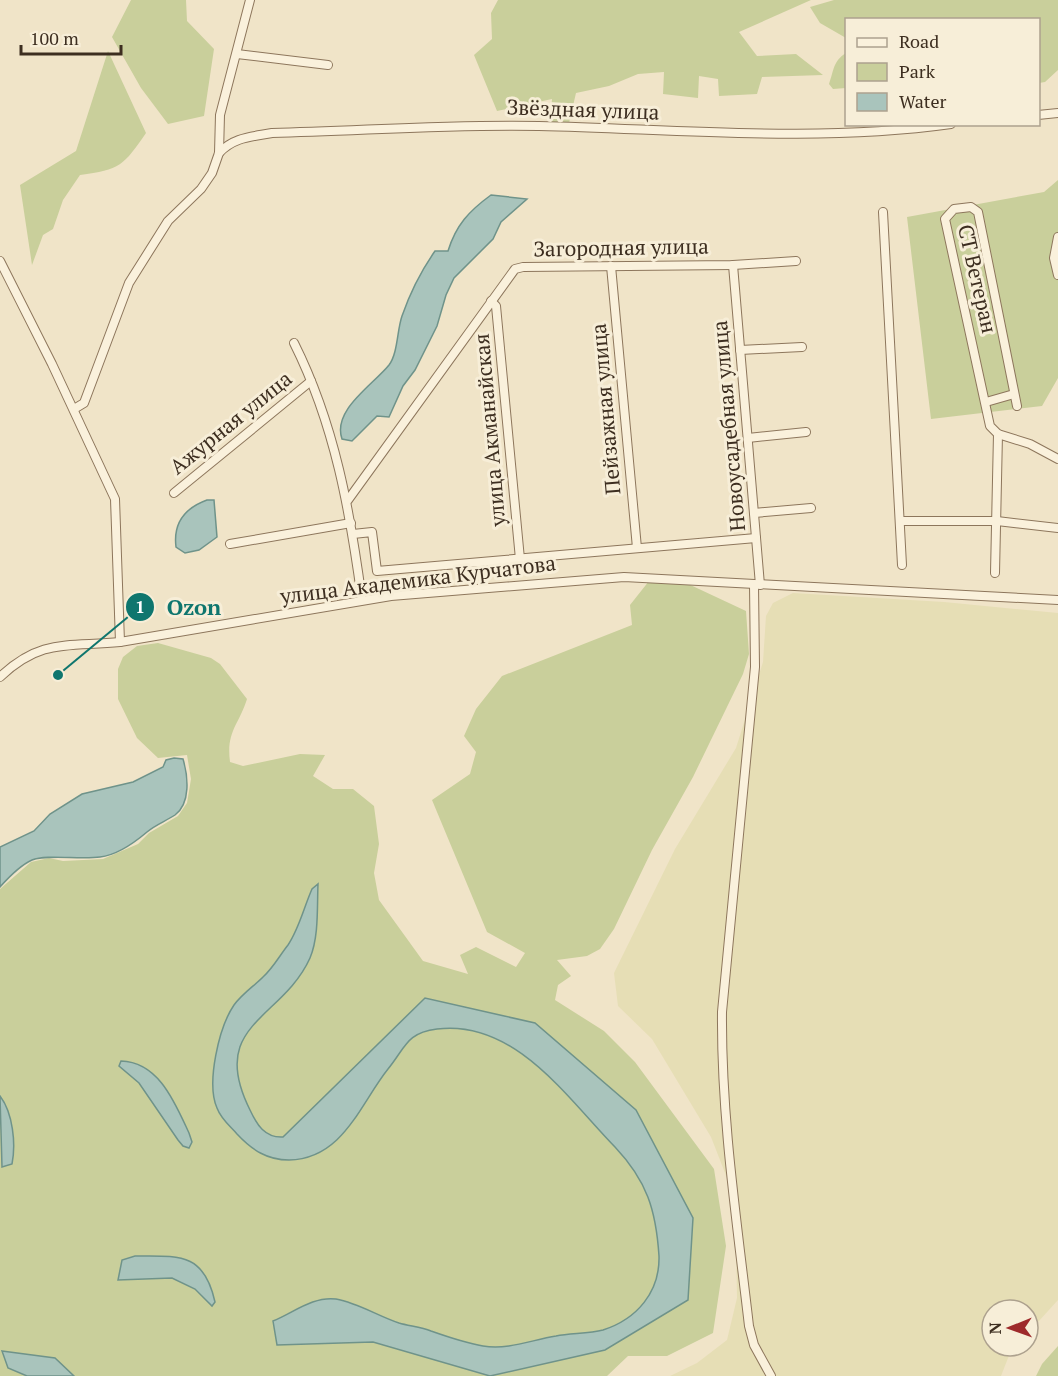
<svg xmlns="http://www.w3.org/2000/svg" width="1058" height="1376" font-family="'PT Serif',serif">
	<rect width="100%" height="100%" fill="#f0e4c8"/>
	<polygon fill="#e6deb5" points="793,593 944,602 1058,613 1058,1300 1028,1333 1028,1310 992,1310 992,1346 1017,1346 1010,1353 1001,1376 670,1376 697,1363 727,1340 737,1298 736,1242 727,1178 711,1137 652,1039 618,1006 614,973 675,849 736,748 763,662 766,616 773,603"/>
	<g fill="#c9cf9b">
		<polygon points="131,0 186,0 187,21 214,49 204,116 168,124 141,88 112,37"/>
		<polygon points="498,0 811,0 739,32 757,56 796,54 823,75 762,77 757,94 719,96 718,79 699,76 698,98 663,94 664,72 638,74 609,86 576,93 569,123 550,124 552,99 497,111 474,55 492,39 491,13"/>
		<polygon points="834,0 1058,0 1058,70 1045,82 1039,83 1038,20 846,20 846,38 820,23 810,7"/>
		<path d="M108,51L146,133C124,165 120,170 80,175L63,200L53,229L43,235L32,265L20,185L76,151Z"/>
		<path d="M846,53V88L833,89L829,84C834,70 833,61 846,53Z"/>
		<polygon points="1058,180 1058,378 1042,406 931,419 907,217 1044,192"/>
		<path d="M649,581L684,582L746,611L749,654L743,674L693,777L652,850L614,929L600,949L587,956L557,960L571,976L558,985L555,1000L604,1031L635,1062L714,1169L726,1246L713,1333L667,1356H628L607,1376H0V889L31,862L49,858L63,861L103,859L138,844L149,833L178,816L187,803L191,779L187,755L158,758L137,738L118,699V669L123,657L137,646L158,643L211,658L220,664L247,699C239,725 226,731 230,762L243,766L300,754L325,755L313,776L333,789H353L374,806L379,844L374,873L379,900L423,961L468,974L460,955L476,947L516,967L525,953L487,932L432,800L470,774L476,752L464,736L476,709L502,676L632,625L630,605Z"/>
		<polygon points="1058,1346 1058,1376 1036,1376 1042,1364"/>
	</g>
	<g fill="#a9c4bc" stroke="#6f938a" stroke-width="1.5">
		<path d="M491,195L527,199L501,222L493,239L454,278L446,295L437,326L415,370L403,386L389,417L377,416L352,441L342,439C332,410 373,385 389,365C398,353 397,330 402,316C410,293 421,271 435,251H448C456,225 469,211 491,195Z"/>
		<path d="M207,500H214L217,537L199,550L185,553L176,547C173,523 185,508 207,500Z"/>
		<path d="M174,758L183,759C188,776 191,803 175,815C166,821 155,825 147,832C134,843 118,855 100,857C81,860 46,854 32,860C21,865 8,878 0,887V847L34,831L50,814L82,794L133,782L163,767L166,760Z"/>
		<path d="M318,884C317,907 319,937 310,958C282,1020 207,1024 250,1110C257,1125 265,1138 283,1137L425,998L535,1023L636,1110L693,1218L688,1300L605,1350L490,1376L373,1342L277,1345L273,1321C293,1313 313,1296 336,1299C358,1303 378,1316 399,1323C409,1326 421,1327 431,1331C448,1337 466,1343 483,1346C509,1350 531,1340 556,1336C571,1333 588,1334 603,1330C637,1319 660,1292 659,1256C656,1210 647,1181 615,1147C568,1099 515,1019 437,1029C406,1033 406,1047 388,1069C360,1104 343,1159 289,1160C267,1160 252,1150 237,1134C230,1126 221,1119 217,1108C206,1083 219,1027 234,1005C242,994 254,986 263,977C273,968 280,955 288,945C299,929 304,907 312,889Z"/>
		<path d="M121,1061C159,1062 175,1103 189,1133L192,1142L189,1148L183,1146L178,1140L139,1083L119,1066Z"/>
		<path d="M0,1096C13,1113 16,1144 12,1164L2,1167Z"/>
		<path d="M135,1256C179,1256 204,1252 215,1302L212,1306L195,1289L172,1278L118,1280L122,1260Z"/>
		<polygon points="2,1351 55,1358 74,1376 27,1376 8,1368"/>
	</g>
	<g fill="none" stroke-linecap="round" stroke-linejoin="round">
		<defs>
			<g id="minor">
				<polyline points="237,54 328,65"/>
				<polyline points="1038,115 1058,113"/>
				<path d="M219,153C234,137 251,137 272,133C361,131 450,124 539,126C675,129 816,143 951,124"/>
				<polyline points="883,212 902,565"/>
				<polyline points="1058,237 1054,258 1058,275"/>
				<polyline points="0,261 52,364 115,499 120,642 391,596 624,577 1058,600"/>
				<polyline points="733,265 760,585"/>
				<polyline points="611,266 637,548"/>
				<polyline points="491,301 496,306 520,559"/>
				<path d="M294,343C335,425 350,511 362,600"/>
				<polyline points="740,350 802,347"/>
				<polyline points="986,402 1014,394"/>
				<polyline points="1017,406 978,212 971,207 954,209 945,219 990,426 998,434 1030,444 1058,459"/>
				<polyline points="74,409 84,403 129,283 168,221 201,189 212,173 219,153 220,115 250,0"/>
				<polyline points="748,438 806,432"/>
				<polyline points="174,493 311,381"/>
				<polyline points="348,500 515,269 523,267 733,265 796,261"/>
				<polyline points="754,513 811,508"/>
				<polyline points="900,521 997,521 1058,528"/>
				<polyline points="353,534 372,532 377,571 756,538"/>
				<polyline points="230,544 351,523"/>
				<polyline points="995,573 998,434"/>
				<path d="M754,585L755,667L722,1012C721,1117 737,1222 749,1326L754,1345L771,1376"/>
				<path d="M0,677C41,638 68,647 120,642"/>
			</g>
		</defs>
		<use href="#minor" stroke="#8d765c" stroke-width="10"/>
		<use href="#minor" stroke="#faf1dc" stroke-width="8"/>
	</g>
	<g text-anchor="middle" stroke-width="6" stroke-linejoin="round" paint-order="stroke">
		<g font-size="21" fill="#3d2e20" stroke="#f7eed8">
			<text transform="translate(583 110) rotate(2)" y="7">Звёздная улица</text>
			<text transform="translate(621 248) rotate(-1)" y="7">Загородная улица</text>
			<text transform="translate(977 279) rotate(77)" y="7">СТ Ветеран</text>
			<text transform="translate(606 409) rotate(-95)" y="7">Пейзажная улица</text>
			<text transform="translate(231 423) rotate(-39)" y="7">Ажурная улица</text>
			<text transform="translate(729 426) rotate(-95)" y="7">Новоусадебная улица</text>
			<text transform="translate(490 430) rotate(-95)" y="7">улица Акманайская</text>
			<text transform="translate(418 580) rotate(-7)" y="7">улица Академика Курчатова</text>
		</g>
	</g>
	<path fill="none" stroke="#0f766e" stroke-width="2" d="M58 675L140 607"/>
	<g fill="#0f766e" stroke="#f7eed8" stroke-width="2">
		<circle cx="58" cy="675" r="6"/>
		<circle cx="140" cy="607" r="15"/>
	</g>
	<g font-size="18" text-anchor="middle" font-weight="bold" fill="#fff">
		<text x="140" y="613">1</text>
	</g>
	<g font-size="22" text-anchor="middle" font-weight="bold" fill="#0f766e" stroke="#f7eed8" stroke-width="6" stroke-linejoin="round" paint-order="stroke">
		<text x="194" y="615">Ozon</text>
	</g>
	<rect x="845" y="18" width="195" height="108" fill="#f7eed8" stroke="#ada18e" stroke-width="1.5"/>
	<rect x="857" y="38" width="30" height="9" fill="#faf1dc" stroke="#ada18e" stroke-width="1.5"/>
	<text x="899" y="48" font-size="18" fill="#3d2e20">Road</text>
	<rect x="857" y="63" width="30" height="18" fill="#c9cf9b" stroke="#ada18e" stroke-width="1.5"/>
	<text x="899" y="78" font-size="18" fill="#3d2e20">Park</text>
	<rect x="857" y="93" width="30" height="18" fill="#a9c4bc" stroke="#ada18e" stroke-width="1.5"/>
	<text x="899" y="108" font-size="18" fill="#3d2e20">Water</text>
	<g transform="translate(1010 1328) rotate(269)"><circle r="28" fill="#f7eed8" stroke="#ada18e" stroke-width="1.5"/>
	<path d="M0-4.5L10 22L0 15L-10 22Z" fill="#9e2a2b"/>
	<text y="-9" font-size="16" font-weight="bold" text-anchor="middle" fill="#3d2e20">N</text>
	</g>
	<path d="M21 45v9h100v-9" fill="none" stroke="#3d2e20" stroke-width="3"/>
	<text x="30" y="45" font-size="18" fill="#3d2e20" stroke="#f7eed8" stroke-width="4.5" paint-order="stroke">100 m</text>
</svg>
